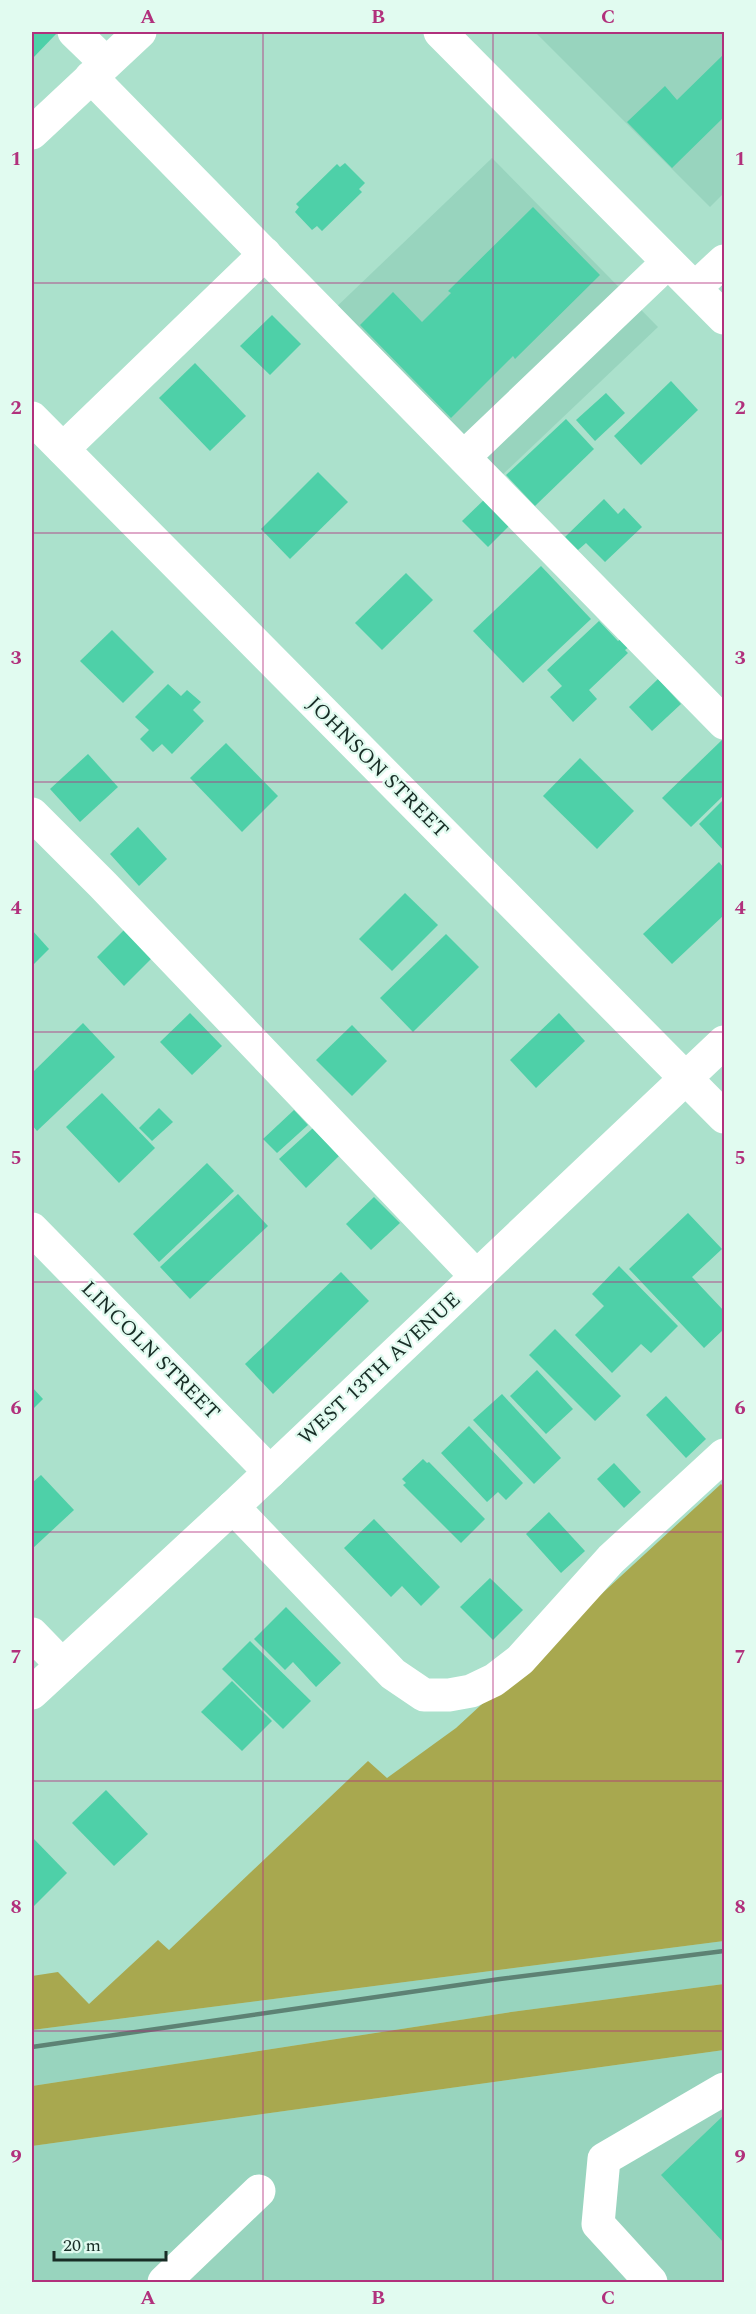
<svg xmlns="http://www.w3.org/2000/svg" width="756" height="2314" font-family="Spectral,serif">
	<rect width="100%" height="100%" fill="#abe1cc"/>
	<g fill="#98d4be">
		<polygon points="535,32 724,32 724,193 710,207"/>
		<polygon points="492,158 658,327 499,478 330,313"/>
		<polygon points="724,1941 724,1984 511,2012 32,2086 32,2030"/>
		<polygon points="724,2050 724,2282 32,2282 32,2146"/>
	</g>
	<g fill="#a8a84f">
		<polygon points="721,1484 724,1487 724,1941 32,2030 32,1976 58,1972 89,2004 158,1940 169,1950 368,1761 387,1778 456,1728"/>
		<polygon points="724,1984 724,2050 32,2146 32,2086 511,2012"/>
	</g>
	<g fill="#4ed0a8">
		<polygon points="32,32 57,33 32,59"/>
		<polygon points="724,54 724,117 672,168 627,122 665,86 677,100"/>
		<polygon points="345,163 365,183 359,189 362,192 322,231 317,226 312,230 295,212 299,207 296,204 337,164 340,167"/>
		<polygon points="533,207 600,275 515,359 513,356 451,418 360,325 393,292 422,322 451,293 448,291"/>
		<polygon points="272,315 301,344 270,375 240,346"/>
		<polygon points="195,363 246,416 210,451 159,398"/>
		<polygon points="671,381 698,410 641,465 614,436"/>
		<polygon points="606,393 625,413 595,441 576,420"/>
		<polygon points="566,419 594,449 535,506 506,475"/>
		<polygon points="318,472 348,502 290,559 261,529"/>
		<polygon points="489,495 514,521 488,547 462,521"/>
		<polygon points="604,499 618,514 624,508 642,527 605,562 586,543 578,550 565,537"/>
		<polygon points="541,566 591,619 523,683 473,631"/>
		<polygon points="406,573 433,600 382,650 355,623"/>
		<polygon points="599,621 618,641 622,638 630,646 625,650 628,653 589,690 597,699 573,722 550,697 562,686 547,670"/>
		<polygon points="112,630 154,672 123,703 80,661"/>
		<polygon points="658,679 681,704 652,731 629,707"/>
		<polygon points="168,684 181,696 187,690 201,702 193,710 204,721 172,754 162,744 153,752 140,739 149,730 135,717"/>
		<polygon points="723,739 724,795 691,827 662,798"/>
		<polygon points="226,743 278,796 242,832 190,778"/>
		<polygon points="88,754 118,787 80,822 50,789"/>
		<polygon points="580,758 634,811 597,849 543,796"/>
		<polygon points="724,799 724,851 699,824"/>
		<polygon points="138,827 167,859 139,886 110,854"/>
		<polygon points="719,862 724,868 724,915 672,964 643,934"/>
		<polygon points="405,893 438,925 392,971 359,939"/>
		<polygon points="126,928 154,956 124,986 97,957"/>
		<polygon points="32,930 49,949 32,966"/>
		<polygon points="446,934 479,967 413,1032 380,998"/>
		<polygon points="190,1013 222,1046 192,1075 160,1042"/>
		<polygon points="559,1013 585,1041 536,1088 510,1060"/>
		<polygon points="83,1023 115,1057 37,1131 32,1125 32,1073"/>
		<polygon points="352,1025 387,1061 352,1096 316,1060"/>
		<polygon points="102,1093 155,1148 119,1183 66,1127"/>
		<polygon points="159,1108 173,1122 152,1141 139,1128"/>
		<polygon points="294,1110 308,1125 277,1153 263,1139"/>
		<polygon points="313,1128 339,1156 306,1188 279,1159"/>
		<polygon points="207,1163 234,1191 159,1262 133,1234"/>
		<polygon points="238,1194 268,1226 190,1299 160,1267"/>
		<polygon points="374,1197 400,1223 371,1250 346,1224"/>
		<polygon points="688,1213 722,1249 692,1277 724,1311 724,1329 704,1348 629,1269"/>
		<polygon points="619,1266 678,1326 651,1353 641,1344 612,1373 575,1335 604,1306 592,1294"/>
		<polygon points="341,1272 369,1301 273,1394 245,1364"/>
		<polygon points="555,1329 621,1396 595,1421 529,1355"/>
		<polygon points="537,1370 573,1409 546,1434 510,1396"/>
		<polygon points="32,1387 43,1399 32,1410"/>
		<polygon points="502,1394 561,1458 534,1484 473,1420"/>
		<polygon points="666,1396 706,1439 686,1458 646,1415"/>
		<polygon points="469,1426 523,1483 506,1500 498,1492 487,1502 441,1453"/>
		<polygon points="423,1459 427,1463 429,1462 485,1519 461,1543 403,1485 406,1483 402,1479"/>
		<polygon points="614,1463 641,1492 624,1508 597,1479"/>
		<polygon points="41,1475 74,1510 32,1549 32,1483"/>
		<polygon points="549,1512 585,1551 561,1573 526,1534"/>
		<polygon points="374,1519 440,1587 421,1606 402,1586 391,1597 344,1548"/>
		<polygon points="490,1578 523,1610 493,1640 460,1607"/>
		<polygon points="286,1607 341,1663 316,1687 293,1662 285,1670 254,1639"/>
		<polygon points="250,1641 311,1701 283,1729 222,1669"/>
		<polygon points="232,1681 272,1721 242,1751 201,1712"/>
		<polygon points="106,1790 148,1834 114,1866 72,1823"/>
		<polygon points="32,1837 67,1873 32,1908"/>
		<polygon points="724,2115 724,2243 661,2175"/>
	</g>
	<g fill="none" stroke-linecap="round" stroke-linejoin="round">
		<g stroke="#fff" stroke-width="33">
			<polyline points="74,32 106,63"/>
			<polyline points="91,77 724,723"/>
			<polyline points="695,288 724,261"/>
			<polyline points="32,418 724,1117"/>
			<polyline points="63,449 265,254"/>
			<polyline points="464,457 668,262"/>
			<polyline points="32,814 103,885 476,1276"/>
			<polyline points="32,1229 270,1472"/>
			<polyline points="233,1507 393,1674 424,1695 449,1695 471,1691 494,1680 520,1660 611,1559 724,1455"/>
			<polyline points="32,1634 62,1665"/>
			<polyline points="32,1693 233,1507 724,1042"/>
			<polyline points="164,2282 259,2191"/>
			<polyline points="651,2282 598,2224 604,2159 724,2089"/>
		</g>
		<g stroke="#fff" stroke-width="33">
			<polyline points="440,32 724,318"/>
			<polyline points="32,133 140,32"/>
		</g>
		<polyline stroke="#5d8274" stroke-width="4.5" points="32,2047 500,1979 724,1951"/>
	</g>
	<path fill="none" stroke="#b1307c" stroke-width="1.5" stroke-opacity="0.55" d="M263,32V2282M493,32V2282M32,283H724M32,533H724M32,782H724M32,1032H724M32,1282H724M32,1532H724M32,1781H724M32,2031H724"/>
	<g text-anchor="middle" stroke-width="4.5" stroke-linejoin="round" paint-order="stroke">
		<g font-size="21" fill="#182d26" stroke="#e1fbf0">
			<text transform="translate(378 767) rotate(45)" y="7">JOHNSON STREET</text>
			<text transform="translate(151 1350) rotate(45)" y="7">LINCOLN STREET</text>
			<text transform="translate(379 1368) rotate(-43)" y="7">WEST 13TH AVENUE</text>
		</g>
	</g>
	<rect width="756" height="2314" fill="none" stroke="#e1fbf0" stroke-width="66"/>
	<path d="M54 2251v9h112v-9" fill="none" stroke="#182d26" stroke-width="3"/>
	<text x="63" y="2251" font-size="18" fill="#182d26" stroke="#e1fbf0" stroke-width="4.5" paint-order="stroke">20 m</text>
	<rect x="33" y="33" width="690" height="2248" fill="none" stroke="#b1307c" stroke-width="2"/>
	<g font-size="20" text-anchor="middle" font-weight="bold" fill="#b1307c">
		<text x="148" y="23">A</text>
		<text x="378" y="23">B</text>
		<text x="608" y="23">C</text>
		<text x="16" y="165">1</text>
		<text x="740" y="165">1</text>
		<text x="16" y="414">2</text>
		<text x="740" y="414">2</text>
		<text x="16" y="664">3</text>
		<text x="740" y="664">3</text>
		<text x="16" y="914">4</text>
		<text x="740" y="914">4</text>
		<text x="16" y="1164">5</text>
		<text x="740" y="1164">5</text>
		<text x="16" y="1414">6</text>
		<text x="740" y="1414">6</text>
		<text x="16" y="1663">7</text>
		<text x="740" y="1663">7</text>
		<text x="16" y="1913">8</text>
		<text x="740" y="1913">8</text>
		<text x="16" y="2163">9</text>
		<text x="740" y="2163">9</text>
		<text x="148" y="2304">A</text>
		<text x="378" y="2304">B</text>
		<text x="608" y="2304">C</text>
	</g>
</svg>
